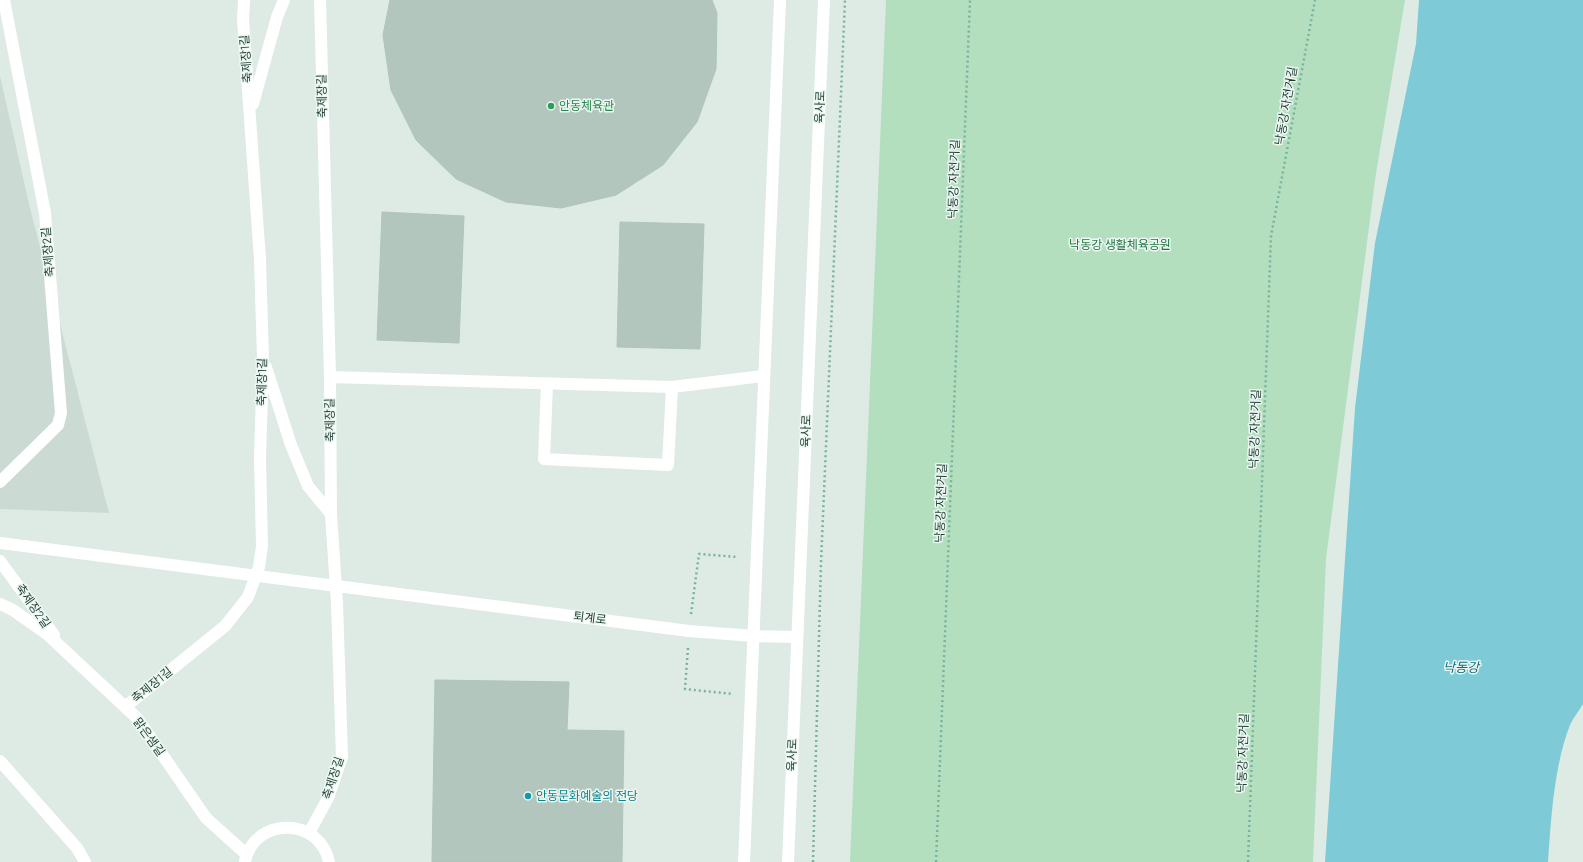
<svg xmlns="http://www.w3.org/2000/svg" width="1583" height="862" font-family="Barlow,'Noto Sans KR',sans-serif">
	<rect width="100%" height="100%" fill="#ddebe4"/>
	<polygon fill="#cbdbd3" points="0,76 30,208 109,513 0,509"/>
	<polygon fill="#b3dfbe" points="886,0 1405,0 1376,173 1326,559 1313,862 850,862"/>
	<path fill="#7ecad7" d="M1419,0H1583V704C1579,711 1573,718 1570,725C1554,766 1551,818 1548,862H1325L1355,408L1375,243L1416,44Z"/>
	<g fill="#b2c6bd" stroke="#afc5bc">
		<polygon points="390,0 712,0 717,13 716,69 697,122 663,165 616,195 561,208 506,202 456,179 416,140 391,90 383,35"/>
		<polygon points="382,212 464,216 459,343 377,340"/>
		<polygon points="620,222 704,224 700,349 617,347"/>
		<polygon points="435,680 569,682 567,730 624,731 622,862 432,862"/>
	</g>
	<g fill="none" stroke-linecap="round" stroke-linejoin="round">
		<g stroke="#7ab2a0" stroke-width="2.5" stroke-dasharray="2 3" stroke-linecap="butt">
			<polyline points="691,614 699,554 738,557"/>
			<polyline points="688,648 685,689 733,694"/>
			<polyline points="813,862 821,563 845,0"/>
			<polyline points="936,862 970,0"/>
			<polyline points="1248,862 1271,236 1315,0"/>
		</g>
		<g stroke="#fff" stroke-width="12">
			<polyline points="330,377 672,387 763,376"/>
			<polyline points="547,384 544,459 668,465 672,387"/>
		</g>
		<g stroke="#fff" stroke-width="12">
			<polyline points="253,104 277,17 284,0"/>
			<polyline points="266,367 291,445 308,486 331,514"/>
			<polyline points="0,482 58,425 61,413 45,213 4,0"/>
			<polyline points="0,561 54,635"/>
			<polyline points="0,604 13,610 47,634 137,718 206,818 246,854"/>
			<polyline points="125,707 225,626 248,597 259,567 262,546 260,459 263,358 260,260 243,19 244,0"/>
			<polyline points="0,761 77,848 85,862"/>
			<polyline points="309,833 328,798 342,757 337,603 331,514 330,377 320,0"/>
			<path d="M245,861C255,816 320,817 329,862"/>
		</g>
		<g stroke="#fff" stroke-width="12">
			<polyline points="0,543 689,631 753,636 797,637"/>
			<polyline points="744,862 780,0"/>
			<polyline points="788,862 824,0"/>
		</g>
	</g>
	<circle fill="#2e9e5b" stroke="#edf7f2" stroke-width="1.5" cx="551" cy="106" r="4"/>
	<circle fill="#0f9aa8" stroke="#edf7f2" stroke-width="1.5" cx="528" cy="796" r="4"/>
	<g text-anchor="middle" stroke-width="3" stroke-linejoin="round" paint-order="stroke">
		<g font-size="12" fill="#1d3c33" stroke="#edf7f2">
			<text transform="translate(246 59) rotate(-94)" y="4">축제장1길</text>
			<text transform="translate(322 96) rotate(-91)" y="4">축제장길</text>
			<text transform="translate(1286 106) rotate(-80)" y="4">낙동강 자전거길</text>
			<text transform="translate(820 107) rotate(-88)" y="4">육사로</text>
			<text transform="translate(954 179) rotate(-88)" y="4">낙동강 자전거길</text>
			<text transform="translate(48 252) rotate(-95)" y="4">축제장2길</text>
			<text transform="translate(262 382) rotate(-89)" y="4">축제장1길</text>
			<text transform="translate(330 420) rotate(-91)" y="4">축제장길</text>
			<text transform="translate(1255 429) rotate(-88)" y="4">낙동강 자전거길</text>
			<text transform="translate(806 431) rotate(-88)" y="4">육사로</text>
			<text transform="translate(941 503) rotate(-88)" y="4">낙동강 자전거길</text>
			<text transform="translate(33 606) rotate(55)" y="4">축제장2길</text>
			<text transform="translate(590 618) rotate(7)" y="4">퇴계로</text>
			<text transform="translate(152 685) rotate(-39)" y="4">축제장1길</text>
			<text transform="translate(149 737) rotate(54)" y="4">맑은샘길</text>
			<text transform="translate(1243 753) rotate(-88)" y="4">낙동강 자전거길</text>
			<text transform="translate(792 755) rotate(-88)" y="4">육사로</text>
			<text transform="translate(333 778) rotate(-72)" y="4">축제장길</text>
		</g>
		<g font-size="12" fill="#27864d" stroke="#edf7f2" text-anchor="start">
			<text x="559" y="110">안동체육관</text>
		</g>
		<g font-size="12" fill="#237643" stroke="#edf7f2">
			<text x="1120" y="249">낙동강 생활체육공원</text>
		</g>
		<g font-size="12" fill="#0d838f" stroke="#edf7f2" text-anchor="start">
			<text x="536" y="800">안동문화예술의 전당</text>
		</g>
		<g font-size="13" font-style="italic" fill="#126c7d" stroke="#edf7f2">
			<text x="1461" y="672">낙동강</text>
		</g>
	</g>
</svg>
